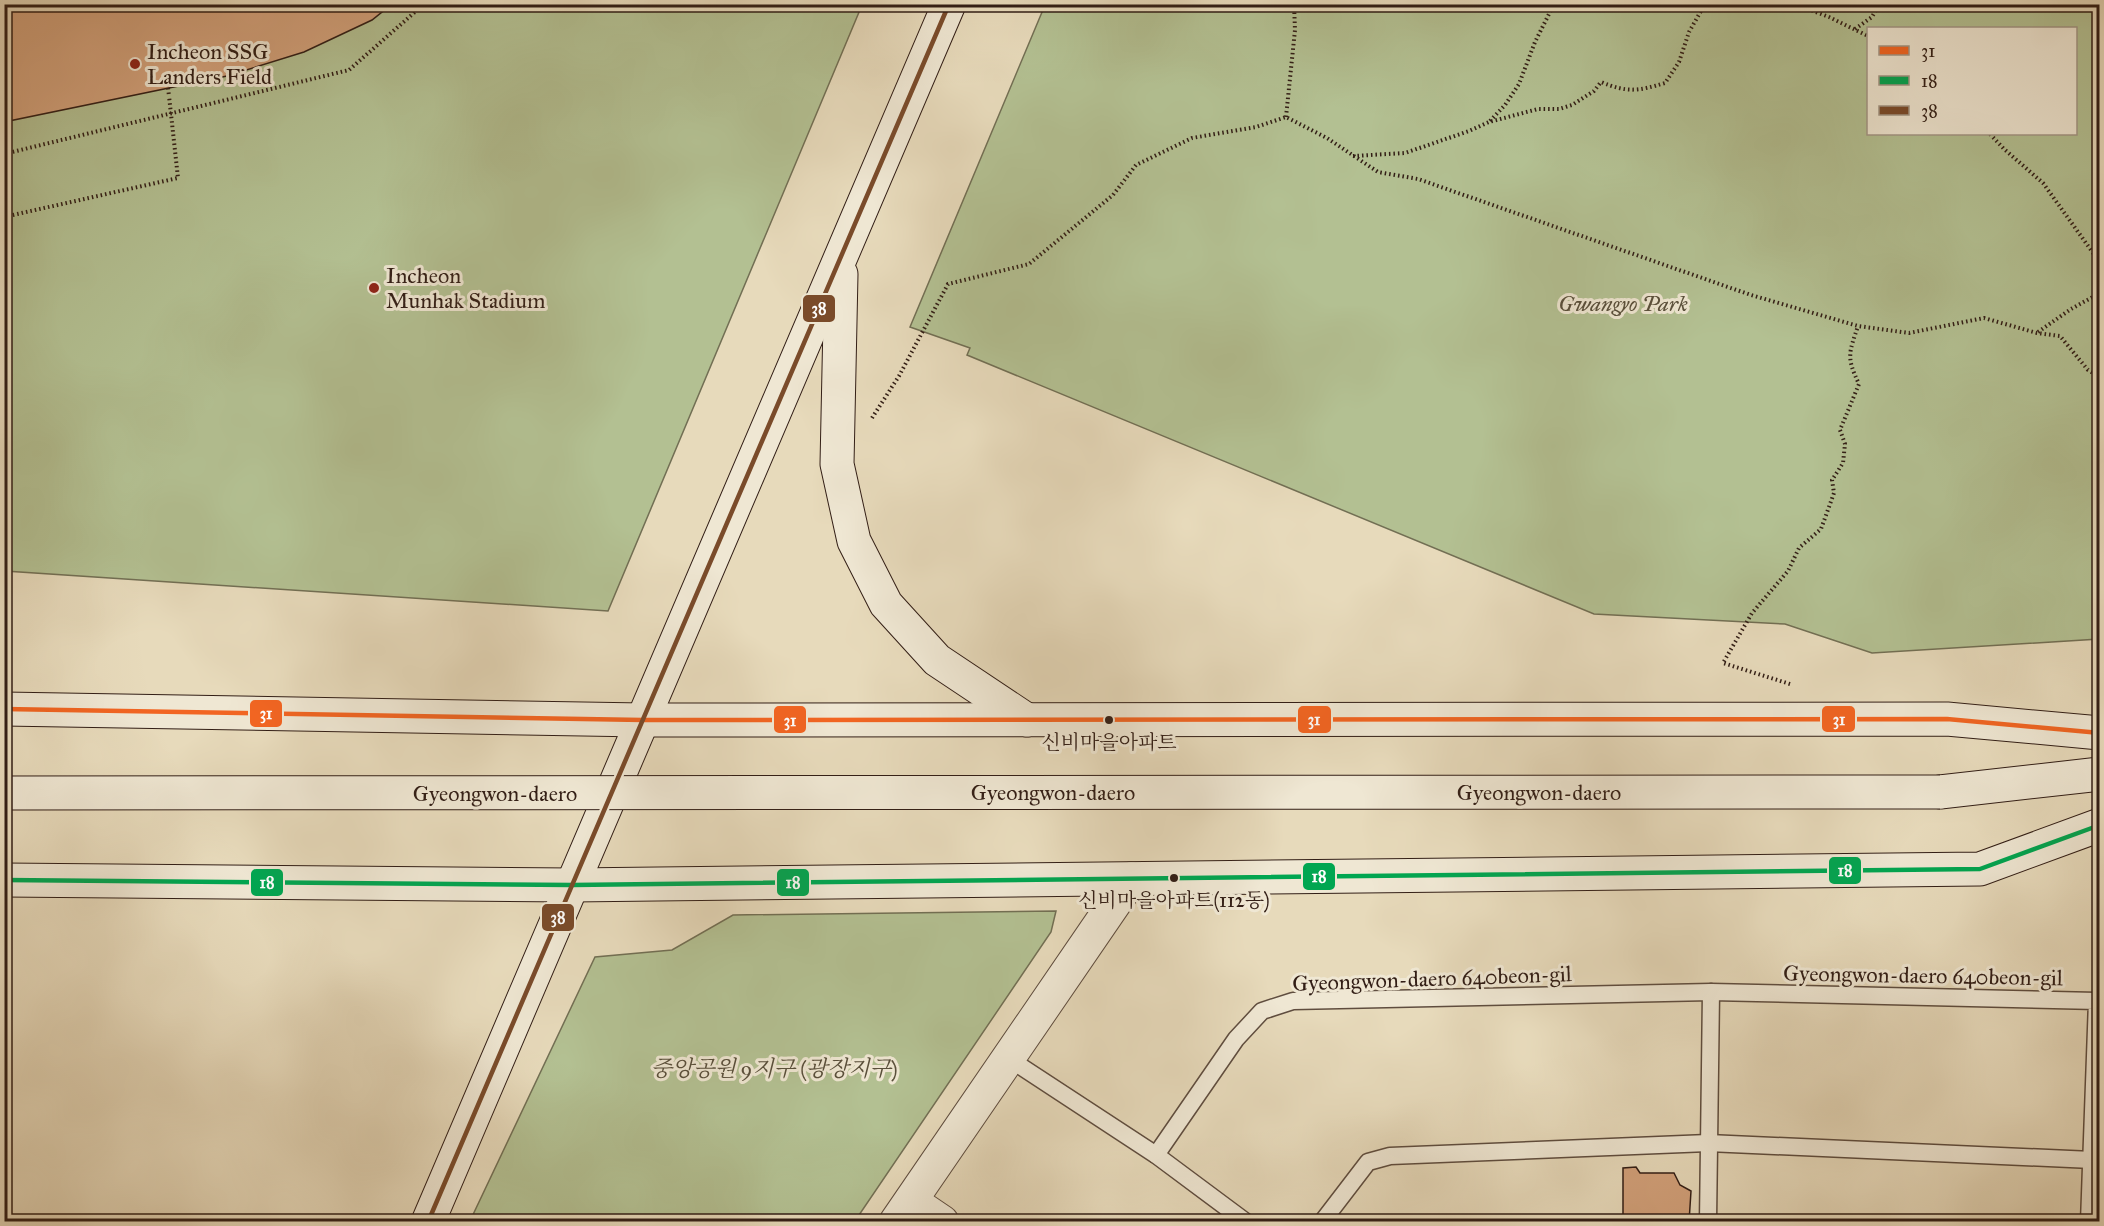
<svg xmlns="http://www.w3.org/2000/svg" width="2104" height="1226" font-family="'IM FELL Great Primer','Noto Serif KR',serif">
	<rect width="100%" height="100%" fill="#e7dabb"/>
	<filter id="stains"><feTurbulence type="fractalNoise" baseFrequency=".00333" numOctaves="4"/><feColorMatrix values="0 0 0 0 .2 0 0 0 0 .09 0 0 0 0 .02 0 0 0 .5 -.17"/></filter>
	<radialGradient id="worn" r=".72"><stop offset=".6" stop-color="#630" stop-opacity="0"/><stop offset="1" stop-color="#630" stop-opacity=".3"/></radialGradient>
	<g fill="#b3c092" stroke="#726f54" stroke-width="1.5" fill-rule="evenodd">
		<polygon points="4,5 862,5 608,611 5,571"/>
		<path d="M1045,5H2099V639L1872,653L1785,624L1594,614L967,355L970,348L910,327ZM2076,28V134H1868V28Z"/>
		<polygon points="1056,911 1051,932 855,1221 470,1221 595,957 672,950 733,915"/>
	</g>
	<g fill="#d2a17b" stroke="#321e16" stroke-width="1.5">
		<polygon points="4,4 392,4 372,20 304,52 227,76 4,122"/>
		<polygon points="1636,1167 1640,1173 1674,1173 1680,1185 1691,1191 1689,1222 1623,1222 1623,1168"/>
	</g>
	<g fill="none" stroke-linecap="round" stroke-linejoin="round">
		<defs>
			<g id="service">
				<polyline points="1008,1058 1156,1155 1246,1222"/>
				<polyline points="1156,1155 1236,1039 1262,1011 1293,1001 1711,992 2097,1001 2089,1222"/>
				<polyline points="1322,1222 1368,1162 1390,1156 1708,1143 2092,1160"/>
				<polyline points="1708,1222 1711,992"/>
			</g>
			<polyline id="minor" points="896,1222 1131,879"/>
			<polyline id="tertiary" points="911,1201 942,1222"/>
			<g id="secondary">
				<polyline points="841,274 837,464 854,541 886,604 937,660 1027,720"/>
				<polyline points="4,709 643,720 1947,719 2100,733"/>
				<polyline points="1940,792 2100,774"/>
				<polyline points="4,880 572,885 1980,869 2100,825"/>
				<polyline points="428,1222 949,4"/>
			</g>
		</defs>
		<use href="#service" stroke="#5f4d3f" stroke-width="19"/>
		<use href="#minor" stroke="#5f4d3f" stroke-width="35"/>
		<use href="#tertiary" stroke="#5f4d3f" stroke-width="35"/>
		<use href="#secondary" stroke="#321e16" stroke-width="35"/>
		<g stroke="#321e16" stroke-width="4" stroke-dasharray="1.5 3" stroke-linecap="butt">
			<polyline points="1795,4 1829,17 1868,36"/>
			<polyline points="1855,29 1872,17 1879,4"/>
			<polyline points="168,88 169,96"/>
			<polyline points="1286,117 1295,30 1294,4"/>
			<polyline points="1490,121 1505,105 1519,84 1535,42 1554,4"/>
			<polyline points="1990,134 2004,149 2043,183 2096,257 2100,259"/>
			<polyline points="4,154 349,70 424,4"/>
			<path d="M1353,156L1405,153L1469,131L1489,122L1538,109H1559L1572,105L1594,91L1601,82C1628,93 1638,91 1665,83L1679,62L1689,32L1705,4"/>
			<polyline points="2038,332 2071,309 2100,293"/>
			<polyline points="872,418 899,376 948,284 1029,264 1113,195 1136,165 1192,138 1256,127 1286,117 1327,138 1378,172 1418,179 1751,295 1858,326 1909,333 1984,318 2037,333 2060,336 2088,370 2100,377"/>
			<path d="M1790,684L1723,663L1752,613L1788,571L1799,548L1821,529L1834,493L1832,480L1843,463L1845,444L1840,430L1859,384C1846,357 1849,353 1858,326"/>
		</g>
		<use href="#service" stroke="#efe7d3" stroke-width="16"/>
		<use href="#minor" stroke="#efe7d3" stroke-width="33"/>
		<use href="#tertiary" stroke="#efe7d3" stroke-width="33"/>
		<use href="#secondary" stroke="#efe7d3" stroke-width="33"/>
		<defs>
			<polyline id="secondary-bridge" points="4,793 1940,792"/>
		</defs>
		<use href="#secondary-bridge" stroke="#321e16" stroke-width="35" stroke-linecap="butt"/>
		<polyline stroke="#321e16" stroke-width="4" stroke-dasharray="1.5 3" stroke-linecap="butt" points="4,217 178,178 169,96"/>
		<use href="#secondary-bridge" stroke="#efe7d3" stroke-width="33"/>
		<defs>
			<polyline id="bus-1" points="4,709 643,720 1947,719 2100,733"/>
			<polyline id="bus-2" points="4,880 572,885 1980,869 2100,825"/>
			<polyline id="bus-3" points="428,1222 949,4"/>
		</defs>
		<use href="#bus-1" stroke="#efe7d3" stroke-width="9"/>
		<use href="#bus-2" stroke="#efe7d3" stroke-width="9"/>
		<use href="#bus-3" stroke="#efe7d3" stroke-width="9"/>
		<use href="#bus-1" stroke="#f26522" stroke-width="4.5"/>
		<use href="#bus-2" stroke="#00a651" stroke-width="4.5"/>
		<use href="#bus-3" stroke="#7a4b2a" stroke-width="4.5"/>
	</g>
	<g fill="#8f2418" stroke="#efe7d3" stroke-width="2">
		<circle cx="135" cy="64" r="6"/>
		<circle cx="374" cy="288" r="6"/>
	</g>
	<g fill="#321e16" stroke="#efe7d3" stroke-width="2">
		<circle cx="1109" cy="720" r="5"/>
		<circle cx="1174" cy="878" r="5"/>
	</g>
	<g text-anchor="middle" stroke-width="6" stroke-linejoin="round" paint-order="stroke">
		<g font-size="20" fill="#321e16" stroke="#efe7d3">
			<text x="1109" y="749">신비마을아파트</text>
			<text x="1174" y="907">신비마을아파트(112동)</text>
		</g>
		<g font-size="22" fill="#321e16" stroke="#efe7d3" text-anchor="start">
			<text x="147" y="59">Incheon SSG<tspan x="147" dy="25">Landers Field</tspan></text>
			<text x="386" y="283">Incheon<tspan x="386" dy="25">Munhak Stadium</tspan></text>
		</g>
		<g font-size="22" font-style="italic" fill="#594f3b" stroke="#efe7d3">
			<text x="1623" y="311">Gwangyo Park</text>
			<text x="774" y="1076">중앙공원 9지구 (광장지구)</text>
		</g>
		<g font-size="22" fill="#321e16" stroke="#efe7d3">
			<text x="1053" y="800">Gyeongwon-daero</text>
			<text x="1539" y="800">Gyeongwon-daero</text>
			<text x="495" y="801">Gyeongwon-daero</text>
			<text transform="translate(1923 975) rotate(1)" y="8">Gyeongwon-daero 640beon-gil</text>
			<text transform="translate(1432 978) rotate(-2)" y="8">Gyeongwon-daero 640beon-gil</text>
		</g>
	</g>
	<g stroke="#efe7d3" stroke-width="2">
		<rect x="802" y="294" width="34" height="29" rx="6" fill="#7a4b2a"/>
		<rect x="249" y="699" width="34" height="29" rx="6" fill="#f26522"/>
		<rect x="1821" y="705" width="35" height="28" rx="6" fill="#f26522"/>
		<rect x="1297" y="705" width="35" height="29" rx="6" fill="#f26522"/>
		<rect x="773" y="705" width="34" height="29" rx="6" fill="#f26522"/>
		<rect x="1828" y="856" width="34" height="29" rx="6" fill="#00a651"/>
		<rect x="1302" y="862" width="34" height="29" rx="6" fill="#00a651"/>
		<rect x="250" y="868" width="34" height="29" rx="6" fill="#00a651"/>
		<rect x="776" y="868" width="34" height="29" rx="6" fill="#00a651"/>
		<rect x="541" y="903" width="34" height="29" rx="6" fill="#7a4b2a"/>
	</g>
	<g font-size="16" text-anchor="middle" font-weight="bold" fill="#fff">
		<text x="819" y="314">38</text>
		<text x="266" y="719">31</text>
		<text x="1839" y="725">31</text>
		<text x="1314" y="725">31</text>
		<text x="790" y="726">31</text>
		<text x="1845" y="876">18</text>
		<text x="1319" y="882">18</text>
		<text x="267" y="888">18</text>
		<text x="793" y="888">18</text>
		<text x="558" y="923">38</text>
	</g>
	<rect width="2104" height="1226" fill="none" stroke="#e7dabb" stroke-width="24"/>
	<rect x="6" y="6" width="2092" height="1214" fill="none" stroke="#321e16" stroke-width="3"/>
	<rect x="12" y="12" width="2080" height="1202" fill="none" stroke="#321e16" stroke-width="1.5"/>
	<rect x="1867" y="27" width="210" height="108" fill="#efe7d3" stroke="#a39787" stroke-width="1.5"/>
	<rect x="1879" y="46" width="30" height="9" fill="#f26522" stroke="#a39787" stroke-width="1.5"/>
	<text x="1921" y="57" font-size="18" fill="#321e16">31</text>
	<rect x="1879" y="76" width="30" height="9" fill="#00a651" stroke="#a39787" stroke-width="1.5"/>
	<text x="1921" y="87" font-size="18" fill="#321e16">18</text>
	<rect x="1879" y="106" width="30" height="9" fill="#7a4b2a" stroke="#a39787" stroke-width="1.5"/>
	<text x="1921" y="117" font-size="18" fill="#321e16">38</text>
	<rect width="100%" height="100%" filter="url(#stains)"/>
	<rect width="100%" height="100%" fill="url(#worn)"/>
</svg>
